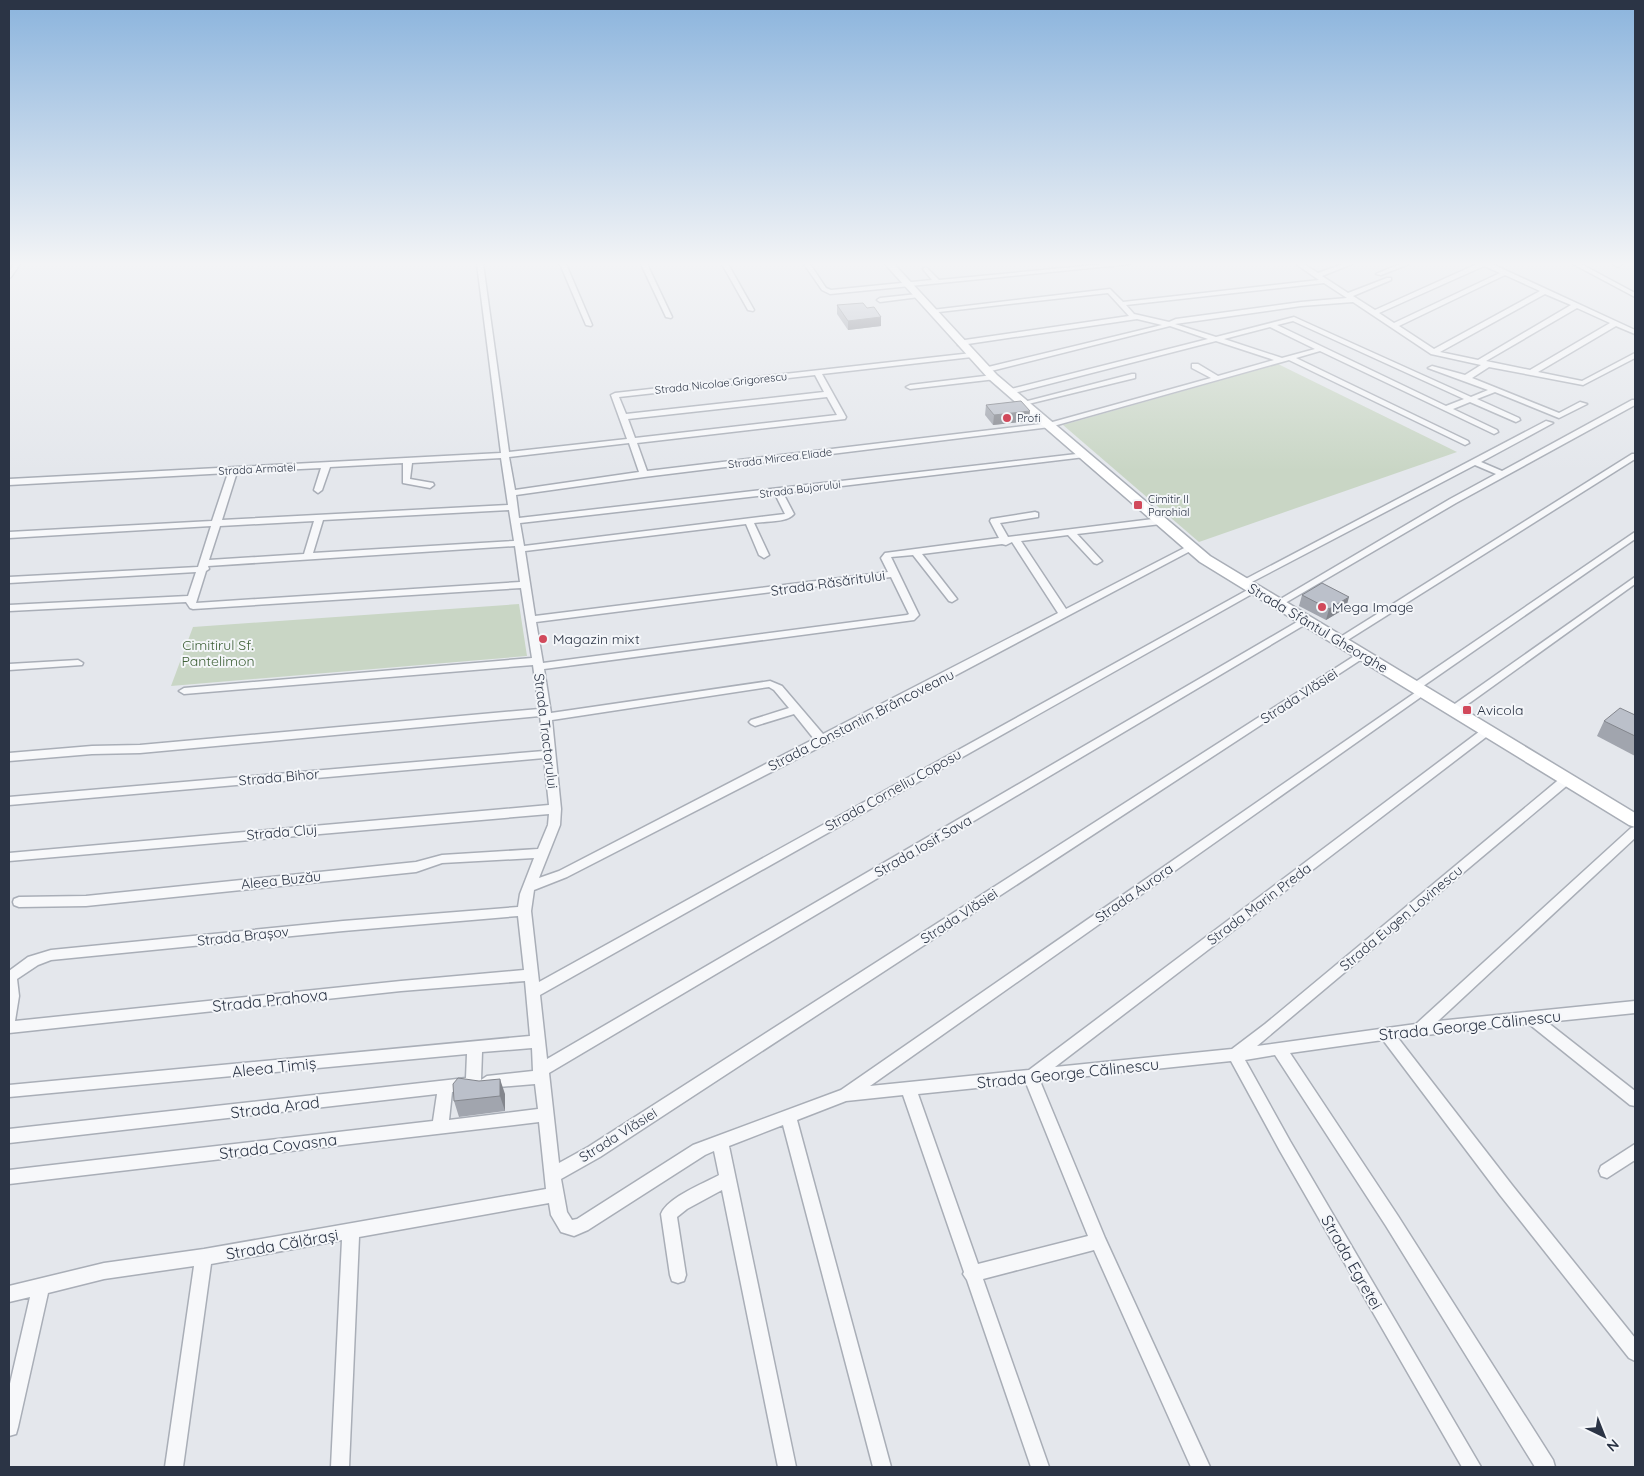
<svg xmlns="http://www.w3.org/2000/svg" width="1644" height="1476" font-family="Quicksand,sans-serif">
	<rect width="100%" height="100%" fill="#e4e7ec"/>
	<g fill="#c9d6c5">
		<polygon points="1278,364 1457,452 1199,542 1063,425"/>
		<polygon points="519,604 527,656 171,686 193,627"/>
	</g>
	<g fill="none" stroke-linecap="round" stroke-linejoin="round">
		<defs>
			<g id="street">
				<polygon points="14,264 20,264 11,277 9,278 9,272"/>
				<path d="M477,264H483L509,452L627,439L611,395L615,393L972,353L976,355L972,357L822,374L846,417L845,419L637,443L647,471L1049,423L1211,378L1192,368V364H1198L1218,376L1274,360L1216,341L1010,394L1006,392L1007,390L1208,339L1170,326L987,372L983,370L984,368L1162,325L1137,319L961,345H958V341L1129,316L1108,293L930,313V311L932,310L1110,289L1123,302L1319,280L1296,264H1304L1318,273L1343,264H1352L1322,276L1348,293L1387,278H1391V280L1353,296L1375,310L1477,264H1492L1635,330V334L1616,326L1538,372L1582,381L1635,353V358L1583,385L1489,367L1472,378L1559,413L1580,402L1587,404L1559,418L1495,392L1477,399L1519,418L1520,420L1516,422L1470,402L1453,409L1497,430L1498,432L1494,434L1320,351L1296,358L1468,441L1469,443L1465,445L1289,360L1050,427L644,477L516,495L519,518L1085,453L1089,455L1085,457L783,493L794,514C787,523 765,521 754,523L769,555L764,558L759,555L746,524L525,551L535,616L888,572L881,558L885,553L999,538L990,521L991,519L1035,512L1038,513V517L1000,523L1008,537L1161,518L1165,521L1161,524L1077,534L1102,561L1097,564L1094,563L1068,535L1021,541L1066,609L1188,546L1191,545L1196,548L826,744L567,877L534,890L531,911L539,982L1251,588H1257L1259,590L540,995L547,1059L1302,619H1310L1311,621L549,1073L559,1163L588,1147L1359,653H1367L1368,655L600,1157L561,1179L567,1212L572,1220L577,1219L693,1145L841,1090L1419,690H1427L1428,692L870,1086L1029,1070L1484,728H1492L1494,731L1055,1067L1232,1049L1265,1024L1562,777H1570L1572,780L1570,783L1257,1046L1416,1024L1631,828L1635,827V838L1438,1021L1635,1001V1013L1547,1022L1635,1091V1106L1630,1105L1529,1024L1398,1038L1512,1185L1635,1338V1361L1629,1358L1500,1195L1383,1040L1290,1053L1398,1216L1553,1460L1555,1467H1535L1386,1226L1275,1055L1245,1060L1290,1141L1481,1467H1462L1280,1151L1231,1061L1040,1081L1105,1238L1210,1467H1191L1094,1250L983,1279L1049,1467H1031L967,1280L963,1274L964,1272L903,1095L846,1101L797,1120L891,1467H873L783,1125L729,1146L796,1467H778L722,1190L687,1209L677,1217L686,1275L684,1281L678,1283L672,1281L670,1275L661,1214C668,1197 703,1184 719,1175L714,1151L705,1155L588,1230L574,1236L561,1232L551,1215L549,1203L359,1237L349,1467H331L342,1240L211,1264L183,1467H165L194,1266L104,1279L48,1293L18,1427L16,1434L9,1436V1388L30,1297L9,1302V1286L104,1263L204,1249L546,1189L539,1122L9,1184V1170L433,1121L437,1094L9,1143V1129L466,1078L467,1054L9,1097V1085L530,1036L525,981L401,991L9,1033V971L28,957L51,950L343,921L518,907L520,894L534,858L442,863L416,872L86,906L19,907L14,905L13,902L14,899L19,897L86,896L416,862L442,855L538,849L548,825L549,814L9,861V853L549,805L544,758L9,805V797L544,751L540,716L140,753L92,754L9,761V753L92,746L140,745L539,709L533,665L184,694L179,691L184,688L532,658L521,588L193,609L190,608L186,602L9,611V605L188,596L196,572L9,583V577L198,567L211,526L9,538V532L212,521L228,473L9,485V479L501,453ZM1484,266L1500,273L1394,323L1379,313ZM1505,275L1540,291L1434,349L1399,326ZM1324,283L1347,298L1301,302L1176,319L1169,322L1134,314L1126,305ZM1545,294L1571,305L1478,360L1440,352ZM1353,302L1431,354L1481,365L1465,375L1432,366L1428,368L1488,390L1471,397L1294,317L1216,337L1175,324L1301,306ZM1577,308L1610,323L1530,370L1486,361ZM1293,321L1464,399L1446,406L1277,325ZM1270,327L1315,349L1282,358L1224,339ZM815,375L824,392L626,414L619,397ZM827,397L837,415L635,438L628,419ZM629,443L639,472L515,490L509,457ZM501,458L508,505L222,520L237,472L321,468L314,490L318,493L322,490L330,467L403,463V483L430,488L434,485L433,483L410,479L412,463ZM775,494L785,514L524,546L520,523ZM509,510L514,541L313,553L323,520ZM314,521L304,554L209,560L220,526ZM1012,542L1058,613L823,734L782,686L770,681L551,713L544,669L914,620L919,615L891,557L913,555L949,601L952,602L957,599L922,554L1002,544L1006,545ZM515,546L520,582L196,603L206,571L209,569L208,566ZM891,577L909,614L907,615L543,663L536,622ZM769,687L774,690L789,708L751,720L749,722L751,724L755,726L794,714L814,739L559,871L539,878L560,825L561,809L552,720ZM518,916L524,970L401,981L15,1021L19,996L17,979L38,965L51,960L343,931ZM532,1048L533,1071L487,1076L481,1080L482,1052ZM1026,1083L1088,1236L978,1264L918,1094ZM480,1084L487,1088L535,1084L538,1109L449,1120L452,1092L478,1088Z"/>
				<polygon points="560,264 566,264 592,325 591,326 586,325"/>
				<polygon points="641,264 647,264 672,317 671,318 666,317"/>
				<polygon points="722,264 728,264 754,310 753,311 748,310"/>
				<polygon points="804,264 810,264 826,288 831,290 932,280 923,269 926,267 939,280 1105,264 1130,264 830,294 822,290"/>
				<polygon points="1400,264 1409,264 1381,275 1376,274"/>
				<polygon points="1573,264 1581,264 1635,293 1635,297"/>
				<polygon points="1613,264 1621,264 1621,265 1618,267"/>
				<polygon points="917,294 919,295 919,297 880,302 877,300 880,298"/>
				<polygon points="1132,374 1135,374 1135,378 1024,405 1020,403"/>
				<polygon points="993,375 996,375 996,379 910,389 906,387 910,385"/>
				<polygon points="1632,400 1635,400 1635,405 1456,503 1280,606 1277,607 1272,604 1450,499 1496,474 1475,465 1246,585 1243,586 1238,583 1546,421 1553,423 1481,462 1502,471"/>
				<polygon points="1632,454 1635,454 1635,459 1343,643 1339,644 1334,641"/>
				<polygon points="1635,532 1635,539 1419,689 1411,689 1410,687 1411,685"/>
				<polygon points="1635,577 1635,584 1457,712 1449,712 1448,710 1449,708"/>
				<polygon points="78,660 83,663 82,665 9,670 9,664"/>
				<polygon points="1635,1144 1635,1160 1607,1178 1601,1176 1599,1171 1601,1166"/>
			</g>
			<polygon id="secondary" points="885,264 894,264 997,375 1210,556 1635,813 1635,827 1629,825 1200,562 989,379"/>
		</defs>
		<use href="#street" stroke="#a9aeb7" stroke-width="3"/>
		<use href="#secondary" stroke="#a9aeb7" stroke-width="3"/>
		<use href="#street" fill="#f7f8fa" fill-rule="evenodd"/>
		<use href="#secondary" fill="#fff" fill-rule="evenodd"/>
	</g>
	<g fill="#a1a5ae">
		<polygon points="837,305 867,308 881,317 881,326 848,330 837,314"/>
		<polygon points="986,405 1029,421 993,425 985,415"/>
		<polygon points="1302,595 1346,608 1326,620 1299,606"/>
		<polygon points="1635,715 1635,756 1597,736 1604,721"/>
		<polygon points="505,1094 505,1111 459,1117 454,1101"/>
	</g>
	<g fill="#83868d">
		<polygon points="881,317 881,326 848,330 848,321"/>
		<polygon points="1030,411 1029,421 993,425 994,415"/>
		<polygon points="1349,597 1346,608 1326,620 1329,609"/>
		<polygon points="500,1079 505,1094 505,1111 500,1096"/>
	</g>
	<g fill="#bbc0ca" stroke="#83868d">
		<polygon points="863,303 867,308 874,307 881,317 848,321 837,305"/>
		<polygon points="1021,401 1030,411 994,415 986,405"/>
		<polygon points="1322,583 1349,597 1329,609 1302,595"/>
		<polygon points="1620,708 1635,715 1635,736 1604,721"/>
		<polygon points="458,1078 479,1081 500,1079 500,1096 454,1101 453,1084"/>
	</g>
	<linearGradient id="sky" x2="0" y2="1"><stop stop-color="#8bb4dd"/><stop offset="0.56" stop-color="#f3f4f6"/><stop offset="1" stop-color="#f3f4f6" stop-opacity="0"/></linearGradient>
	<rect width="1644" height="471" fill="url(#sky)"/>
	<g fill="#d1495b" stroke="#f4f6f9" stroke-width="2">
		<circle cx="1007" cy="418" r="5"/>
		<rect x="1133" y="500" width="10" height="10" rx="2.5"/>
		<circle cx="1322" cy="607" r="5"/>
		<circle cx="543" cy="639" r="5"/>
		<rect x="1462" y="705" width="10" height="10" rx="2.5"/>
	</g>
	<g text-anchor="middle" stroke-width="4" stroke-linejoin="round" paint-order="stroke">
		<g font-size="11" fill="#2b3445" stroke="#f4f6f9">
			<text transform="translate(721 383) rotate(-6)" y="4">Strada Nicolae Grigorescu</text>
			<text transform="translate(780 458) rotate(-7)" y="4">Strada Mircea Eliade</text>
			<text transform="translate(257 469) rotate(-3)" y="4">Strada Armatei</text>
			<text transform="translate(800 489) rotate(-7)" y="4">Strada Bujorului</text>
		</g>
		<g font-size="11" fill="#2b3445" stroke="#f4f6f9" text-anchor="start">
			<text x="1017" y="422">Profi</text>
			<text x="1148" y="503">Cimitir II<tspan x="1148" dy="13">Parohial</tspan></text>
		</g>
		<g font-size="14" fill="#2b3445" stroke="#f4f6f9">
			<text transform="translate(828 583) rotate(-8)" y="5">Strada Răsăritului</text>
			<text transform="translate(1318 628) rotate(31)" y="5">Strada Sfântul Gheorghe</text>
			<text transform="translate(1299 696) rotate(-33)" y="5">Strada Vlăsiei</text>
			<text transform="translate(861 720) rotate(-27)" y="5">Strada Constantin Brâncoveanu</text>
			<text transform="translate(546 731) rotate(83)" y="5">Strada Tractorului</text>
			<text transform="translate(279 777) rotate(-5)" y="5">Strada Bihor</text>
			<text transform="translate(893 790) rotate(-29)" y="5">Strada Corneliu Coposu</text>
			<text transform="translate(282 832) rotate(-5)" y="5">Strada Cluj</text>
			<text transform="translate(923 846) rotate(-30)" y="5">Strada Iosif Sava</text>
			<text transform="translate(281 880) rotate(-6)" y="5">Aleea Buzău</text>
			<text transform="translate(1134 893) rotate(-35)" y="5">Strada Aurora</text>
			<text transform="translate(1259 904) rotate(-37)" y="5">Strada Marin Preda</text>
			<text transform="translate(959 916) rotate(-33)" y="5">Strada Vlăsiei</text>
			<text transform="translate(1401 918) rotate(-40)" y="5">Strada Eugen Lovinescu</text>
			<text transform="translate(243 936) rotate(-6)" y="5">Strada Brașov</text>
			<text transform="translate(618 1135) rotate(-32)" y="5">Strada Vlăsiei</text>
		</g>
		<g font-size="14" fill="#2b3445" stroke="#f4f6f9" text-anchor="start">
			<text x="1332" y="612">Mega Image</text>
			<text x="553" y="644">Magazin mixt</text>
			<text x="1477" y="715">Avicola</text>
		</g>
		<g font-size="14" fill="#3f6138" stroke="#f4f6f9">
			<text x="218" y="650">Cimitirul Sf.<tspan x="218" dy="16">Pantelimon</tspan></text>
		</g>
		<g font-size="16" fill="#2b3445" stroke="#f4f6f9">
			<text transform="translate(270 1000) rotate(-6)" y="6">Strada Prahova</text>
			<text transform="translate(1470 1025) rotate(-6)" y="6">Strada George Călinescu</text>
			<text transform="translate(274 1067) rotate(-6)" y="6">Aleea Timiș</text>
			<text transform="translate(1068 1073) rotate(-6)" y="6">Strada George Călinescu</text>
			<text transform="translate(275 1107) rotate(-7)" y="6">Strada Arad</text>
			<text transform="translate(278 1146) rotate(-7)" y="6">Strada Covasna</text>
			<text transform="translate(282 1244) rotate(-10)" y="6">Strada Călărași</text>
			<text transform="translate(1352 1262) rotate(60)" y="6">Strada Egretei</text>
		</g>
	</g>
	<rect width="1644" height="1476" fill="none" stroke="#2b3445" stroke-width="20"/>
	<g transform="translate(1604 1436) rotate(137)" stroke="#f4f6f9" stroke-width="4" paint-order="stroke">
	<path d="M0-4L9 19L0 12L-9 19Z" fill="#2b3445"/>
	<text y="-8" font-size="14" font-weight="bold" text-anchor="middle" fill="#2b3445">N</text>
	</g>
</svg>
